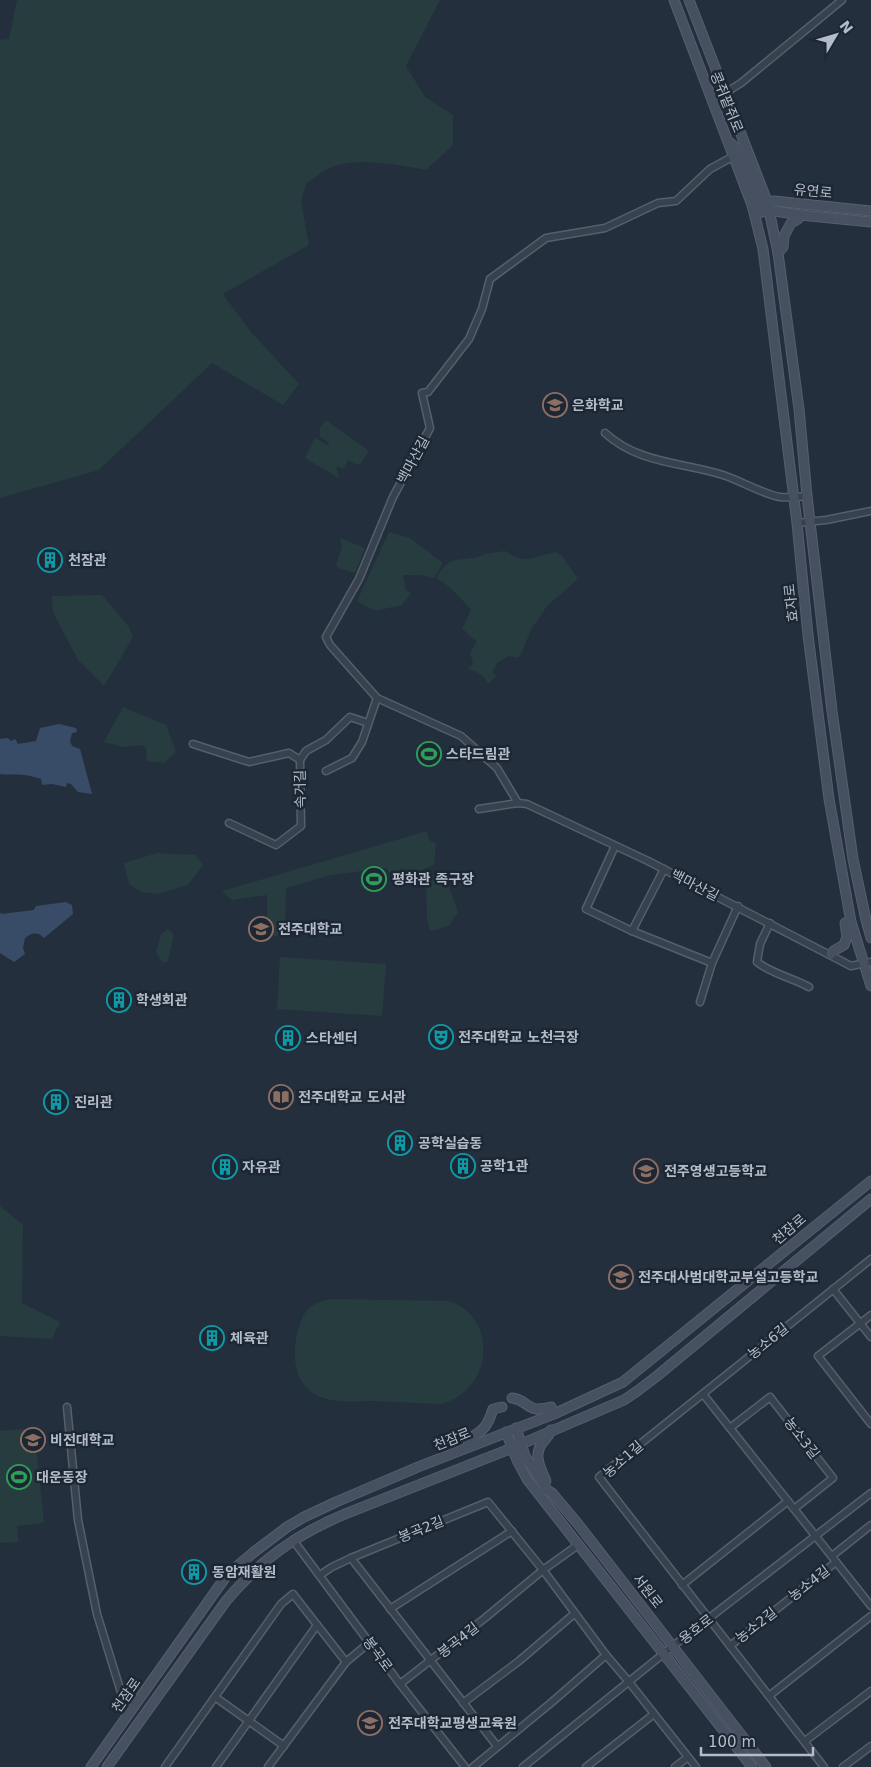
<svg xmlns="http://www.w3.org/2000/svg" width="871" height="1767" font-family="'DejaVu Sans','Noto Sans KR',sans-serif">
	<rect width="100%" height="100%" fill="#242f3e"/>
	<g fill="#263c3f">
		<path d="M17,0H440L406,66L425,97L453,115V145L426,170C403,165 355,157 332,167C323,171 314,178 306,184L301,201L309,245L223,294L250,331L299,384L283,405L212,363L99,470L0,498V40L9,39Z"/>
		<polygon points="326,420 369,451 360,464 358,465 348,460 343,469 336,466 339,478 305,458 315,438 329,446 328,442 320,437 320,428"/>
		<path d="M389,532L410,538L443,563L434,578L421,575H403L406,590L411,593L401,606C392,606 381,611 376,610C370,609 363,604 357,601Z"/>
		<polygon points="340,538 365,548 355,573 338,568 336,565 342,547"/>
		<path d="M505,551C509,553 512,555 516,557C529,563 544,553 557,552L563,557L578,579L547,606L532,628L520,656L517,658L509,656L497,663L492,673L497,675L488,684C483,674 478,672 468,669L473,663L470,653L476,643V640C471,639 467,632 462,629L471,610C460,598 451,586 436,578C449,558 451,561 473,558C477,558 481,556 485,554C491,553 498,552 505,551Z"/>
		<polygon points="102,595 129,627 133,637 104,686 78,660 53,612 52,596"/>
		<polygon points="123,707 166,725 176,752 164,763 147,761 146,748 143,745 123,747 104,742"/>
		<polygon points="427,831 429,840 436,844 434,865 414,873 389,872 387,868 331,875 286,888 285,937 267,935 267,895 232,900 222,891"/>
		<polygon points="157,853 195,855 203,865 188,885 156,894 141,892 129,884 124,863"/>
		<polygon points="443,871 458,912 449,926 430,931 427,919 426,877"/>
		<polygon points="384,874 384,882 364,883 364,875"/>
		<polygon points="168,929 173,933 173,938 168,961 163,963 156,952 161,934"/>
		<polygon points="280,957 386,964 382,1016 277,1009"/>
		<polygon points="0,1206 23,1225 22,1303 60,1322 52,1339 0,1336"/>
		<path d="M331,1299L449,1301C500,1318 492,1392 441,1404C418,1403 395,1402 373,1401C358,1401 341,1403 327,1399C296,1391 291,1361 297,1334C303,1312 307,1304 331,1299Z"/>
		<polygon points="34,1428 44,1523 17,1526 18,1542 0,1543 0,1431"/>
	</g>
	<g fill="#394c67">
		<path d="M59,724L76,728L77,732L72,733L70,741L72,746L80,749L92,794L78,792L71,784L67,783L66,787L52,784L42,785L41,779C39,778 27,775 25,775C17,774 9,775 0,774V739L8,738L11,741L15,739L18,744L36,741L40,728Z"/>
		<path d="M66,902L72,905L73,914L44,938C38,931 31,933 25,938L23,948L25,954L14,962L0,953V912L1,914L34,910L36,906Z"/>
	</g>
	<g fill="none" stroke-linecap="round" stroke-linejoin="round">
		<defs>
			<g id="street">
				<polyline points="711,98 725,93 741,83 842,0"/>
				<path d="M605,433C639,464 682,462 723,475C739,480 765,495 780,497C789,498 798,497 807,496"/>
				<polyline points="797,523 826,520 871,511"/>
				<polyline points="193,744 249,762 289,753 300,760"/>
				<polyline points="326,771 352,758 362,742 377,698"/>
				<polyline points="518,803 497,768 461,736 377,698 330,645 326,637 359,579 393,497 430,428 422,393 428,392 469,339 482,309 490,279 546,238 605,228 658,203 676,201 710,169 734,156"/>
				<polyline points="479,809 518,803 527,804 648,861 851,966 871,962"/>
				<polyline points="229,823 276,845 301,826 300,760 306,751 326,740 350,717 368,723"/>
				<polyline points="615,846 586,909 632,931 712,963 700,1002"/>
				<path d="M770,923L760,944L757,962C772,974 793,978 809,987"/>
				<polyline points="632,931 664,869"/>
				<polyline points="712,963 738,906"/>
				<polyline points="833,1289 871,1337"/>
				<polyline points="871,1315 818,1356 871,1424"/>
				<polyline points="703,1394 871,1606"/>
				<polyline points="67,1407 78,1520 97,1614 128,1715"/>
				<polyline points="730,1428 770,1397 833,1478 794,1509"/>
				<polyline points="293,1540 400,1684 465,1767"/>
				<polyline points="832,1556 871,1525"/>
				<polyline points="351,1558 497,1746"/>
				<polyline points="320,1575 332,1567 351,1558 488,1502 543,1570 606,1655 629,1682 696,1767"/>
				<polyline points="682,1585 788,1501"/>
				<polyline points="390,1609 512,1531"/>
				<polyline points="730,1646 836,1562"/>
				<polyline points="400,1684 485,1618 543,1570 578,1545"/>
				<polyline points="769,1696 871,1616"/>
				<polyline points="215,1697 284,1746"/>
				<polyline points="463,1703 519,1661 574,1614"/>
				<polyline points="805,1741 871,1691"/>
				<polyline points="165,1767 281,1604 293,1594 346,1662"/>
				<polyline points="216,1767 317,1625"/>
				<polyline points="268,1767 346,1662 370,1642"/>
				<polyline points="473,1767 552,1702 606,1655"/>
				<polyline points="523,1767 673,1646 871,1493"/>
				<polyline points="586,1767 654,1714"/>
				<polyline points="675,1767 688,1757"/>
				<polyline points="824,1767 599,1477 871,1259"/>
				<polyline points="843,1767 871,1746"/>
			</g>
			<g id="secondary">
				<polyline points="674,0 752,205 763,249 797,523 808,635 829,799 851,922 871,986"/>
				<polyline points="689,0 767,201 778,253 799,409 807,496 832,711 853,859 866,920 871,938"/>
				<polyline points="729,142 738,149 759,202 763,205"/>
				<polyline points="752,205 774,201 871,211"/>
				<polyline points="755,214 769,210 800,215 871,222"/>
				<polyline points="778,253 783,247 784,236 791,223 798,219 800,215"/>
				<polyline points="831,954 835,950 844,945 847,937 845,923 851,922"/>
				<path d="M512,1398C530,1400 525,1414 551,1407L554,1414"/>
				<polyline points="516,1428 525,1456 547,1490 552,1493 578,1524 766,1767"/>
				<polyline points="506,1432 517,1460 527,1479 752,1767"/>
				<path d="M469,1446L468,1439C484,1431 488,1425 493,1409L502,1407"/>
				<path d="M546,1481C541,1469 533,1456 542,1443C546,1439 549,1436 551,1430"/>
				<polyline points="91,1767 227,1575 254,1552 287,1527 304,1517 336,1502 418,1467 554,1414 623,1382 871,1181"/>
				<path d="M107,1767L226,1601C260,1560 297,1534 345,1514L512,1448L624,1400L636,1392L657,1376L871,1199"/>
			</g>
		</defs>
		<use href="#street" stroke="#565f6c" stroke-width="9"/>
		<use href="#secondary" stroke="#565f6c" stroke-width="11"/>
		<use href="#street" stroke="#38414e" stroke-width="6"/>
		<use href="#secondary" stroke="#465061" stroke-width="9"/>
	</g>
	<defs>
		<symbol id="school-ring" viewBox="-11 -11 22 22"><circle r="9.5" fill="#1d2633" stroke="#8d6e63" stroke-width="1.5"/><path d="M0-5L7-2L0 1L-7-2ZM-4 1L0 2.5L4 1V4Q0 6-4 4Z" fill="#8d6e63"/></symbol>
		<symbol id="building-ring" viewBox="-11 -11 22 22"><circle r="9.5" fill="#1d2633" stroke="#0f9aa8" stroke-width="1.5"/><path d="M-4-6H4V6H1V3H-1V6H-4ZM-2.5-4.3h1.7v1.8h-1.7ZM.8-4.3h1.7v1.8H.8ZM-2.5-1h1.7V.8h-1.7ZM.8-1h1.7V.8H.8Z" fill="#0f9aa8"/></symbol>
		<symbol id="stadium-ring" viewBox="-11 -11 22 22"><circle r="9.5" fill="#1d2633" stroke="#2e9e5b" stroke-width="1.5"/><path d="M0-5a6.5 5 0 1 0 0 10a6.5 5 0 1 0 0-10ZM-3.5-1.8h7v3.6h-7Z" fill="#2e9e5b"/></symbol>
		<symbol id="university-ring" viewBox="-11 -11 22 22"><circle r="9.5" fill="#1d2633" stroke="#8d6e63" stroke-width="1.5"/><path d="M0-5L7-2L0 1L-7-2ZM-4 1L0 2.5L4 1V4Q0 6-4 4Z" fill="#8d6e63"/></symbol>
		<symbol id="theatre-ring" viewBox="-11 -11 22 22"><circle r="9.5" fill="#1d2633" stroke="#0f9aa8" stroke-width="1.5"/><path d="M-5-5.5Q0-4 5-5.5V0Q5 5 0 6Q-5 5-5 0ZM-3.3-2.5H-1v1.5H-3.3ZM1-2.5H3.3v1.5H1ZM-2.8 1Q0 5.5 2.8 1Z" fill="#0f9aa8"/></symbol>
		<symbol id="library-ring" viewBox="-11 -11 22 22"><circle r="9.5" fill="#1d2633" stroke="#8d6e63" stroke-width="1.5"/><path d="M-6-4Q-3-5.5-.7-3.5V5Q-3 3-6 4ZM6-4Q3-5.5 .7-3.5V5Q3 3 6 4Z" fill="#8d6e63"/></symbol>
	</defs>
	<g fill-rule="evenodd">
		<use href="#school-ring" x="541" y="391" width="28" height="28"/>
		<use href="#building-ring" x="36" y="546" width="28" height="28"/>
		<use href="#stadium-ring" x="415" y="740" width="28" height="28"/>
		<use href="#stadium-ring" x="360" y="865" width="28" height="28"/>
		<use href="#university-ring" x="247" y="915" width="28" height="28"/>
		<use href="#building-ring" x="105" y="986" width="28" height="28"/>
		<use href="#theatre-ring" x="427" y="1023" width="28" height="28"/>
		<use href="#building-ring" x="274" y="1024" width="28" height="28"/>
		<use href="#library-ring" x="267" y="1083" width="28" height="28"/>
		<use href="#building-ring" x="42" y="1088" width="28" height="28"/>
		<use href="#building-ring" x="386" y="1129" width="28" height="28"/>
		<use href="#building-ring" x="449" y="1152" width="28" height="28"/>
		<use href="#building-ring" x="211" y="1153" width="28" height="28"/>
		<use href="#school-ring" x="632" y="1157" width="28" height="28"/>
		<use href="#school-ring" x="607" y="1263" width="28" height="28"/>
		<use href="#building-ring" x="198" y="1324" width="28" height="28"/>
		<use href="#university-ring" x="19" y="1426" width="28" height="28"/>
		<use href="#stadium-ring" x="5" y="1463" width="28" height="28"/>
		<use href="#building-ring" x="180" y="1558" width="28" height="28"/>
		<use href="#university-ring" x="356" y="1709" width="28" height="28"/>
	</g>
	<g text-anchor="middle" stroke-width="5" stroke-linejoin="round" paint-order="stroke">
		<g font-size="14" fill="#b4bcc9" stroke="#1d2633">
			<text transform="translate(727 102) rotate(68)" y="5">콩쥐팥쥐로</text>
			<text transform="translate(813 191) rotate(6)" y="5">유연로</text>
			<text transform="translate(413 460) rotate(-62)" y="5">백마산길</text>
			<text transform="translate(791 603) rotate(-96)" y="5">효자로</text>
			<text transform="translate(300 789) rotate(-91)" y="5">속거길</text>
			<text transform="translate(695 885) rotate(27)" y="5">백마산길</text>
			<text transform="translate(789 1229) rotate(-40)" y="5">천잠로</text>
			<text transform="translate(768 1341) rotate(-39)" y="5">농소6길</text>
			<text transform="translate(802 1438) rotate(52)" y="5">농소3길</text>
			<text transform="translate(452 1439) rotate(-22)" y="5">천잠로</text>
			<text transform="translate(623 1459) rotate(-41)" y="5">농소1길</text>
			<text transform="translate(421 1529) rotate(-22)" y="5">봉곡2길</text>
			<text transform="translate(809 1583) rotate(-38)" y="5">농소4길</text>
			<text transform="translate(648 1591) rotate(52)" y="5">서원로</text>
			<text transform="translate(756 1625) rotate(-38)" y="5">농소2길</text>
			<text transform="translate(696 1629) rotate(-38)" y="5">용호로</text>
			<text transform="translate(458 1640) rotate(-38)" y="5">봉곡4길</text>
			<text transform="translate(378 1654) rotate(54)" y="5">봉곡로</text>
			<text transform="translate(126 1695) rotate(-55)" y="5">천잠로</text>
		</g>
		<g font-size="14" font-weight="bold" fill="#b4bcc9" stroke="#1d2633" text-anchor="start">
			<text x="572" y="410">은화학교</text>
			<text x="68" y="565">천잠관</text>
			<text x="446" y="759">스타드림관</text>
			<text x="392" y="884">평화관 족구장</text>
			<text x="278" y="934">전주대학교</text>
			<text x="136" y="1005">학생회관</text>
			<text x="458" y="1042">전주대학교 노천극장</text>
			<text x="306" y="1043">스타센터</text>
			<text x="298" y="1102">전주대학교 도서관</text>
			<text x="74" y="1107">진리관</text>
			<text x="418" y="1148">공학실습동</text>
			<text x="480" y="1171">공학1관</text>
			<text x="242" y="1172">자유관</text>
			<text x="664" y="1176">전주영생고등학교</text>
			<text x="638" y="1282">전주대사범대학교부설고등학교</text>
			<text x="230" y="1343">체육관</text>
			<text x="50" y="1445">비전대학교</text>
			<text x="36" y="1482">대운동장</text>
			<text x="212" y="1577">동암재활원</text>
			<text x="388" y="1728">전주대학교평생교육원</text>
		</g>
	</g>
	<g transform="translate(836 35) rotate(52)" stroke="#1d2633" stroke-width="4" paint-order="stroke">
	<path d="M0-4L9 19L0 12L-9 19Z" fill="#b4bcc9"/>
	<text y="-8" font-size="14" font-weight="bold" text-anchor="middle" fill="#b4bcc9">N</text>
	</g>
	<path d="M701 1747v8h112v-8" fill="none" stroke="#b4bcc9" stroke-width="2.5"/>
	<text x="708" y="1747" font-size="15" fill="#b4bcc9" stroke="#1d2633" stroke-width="4" paint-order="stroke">100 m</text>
</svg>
